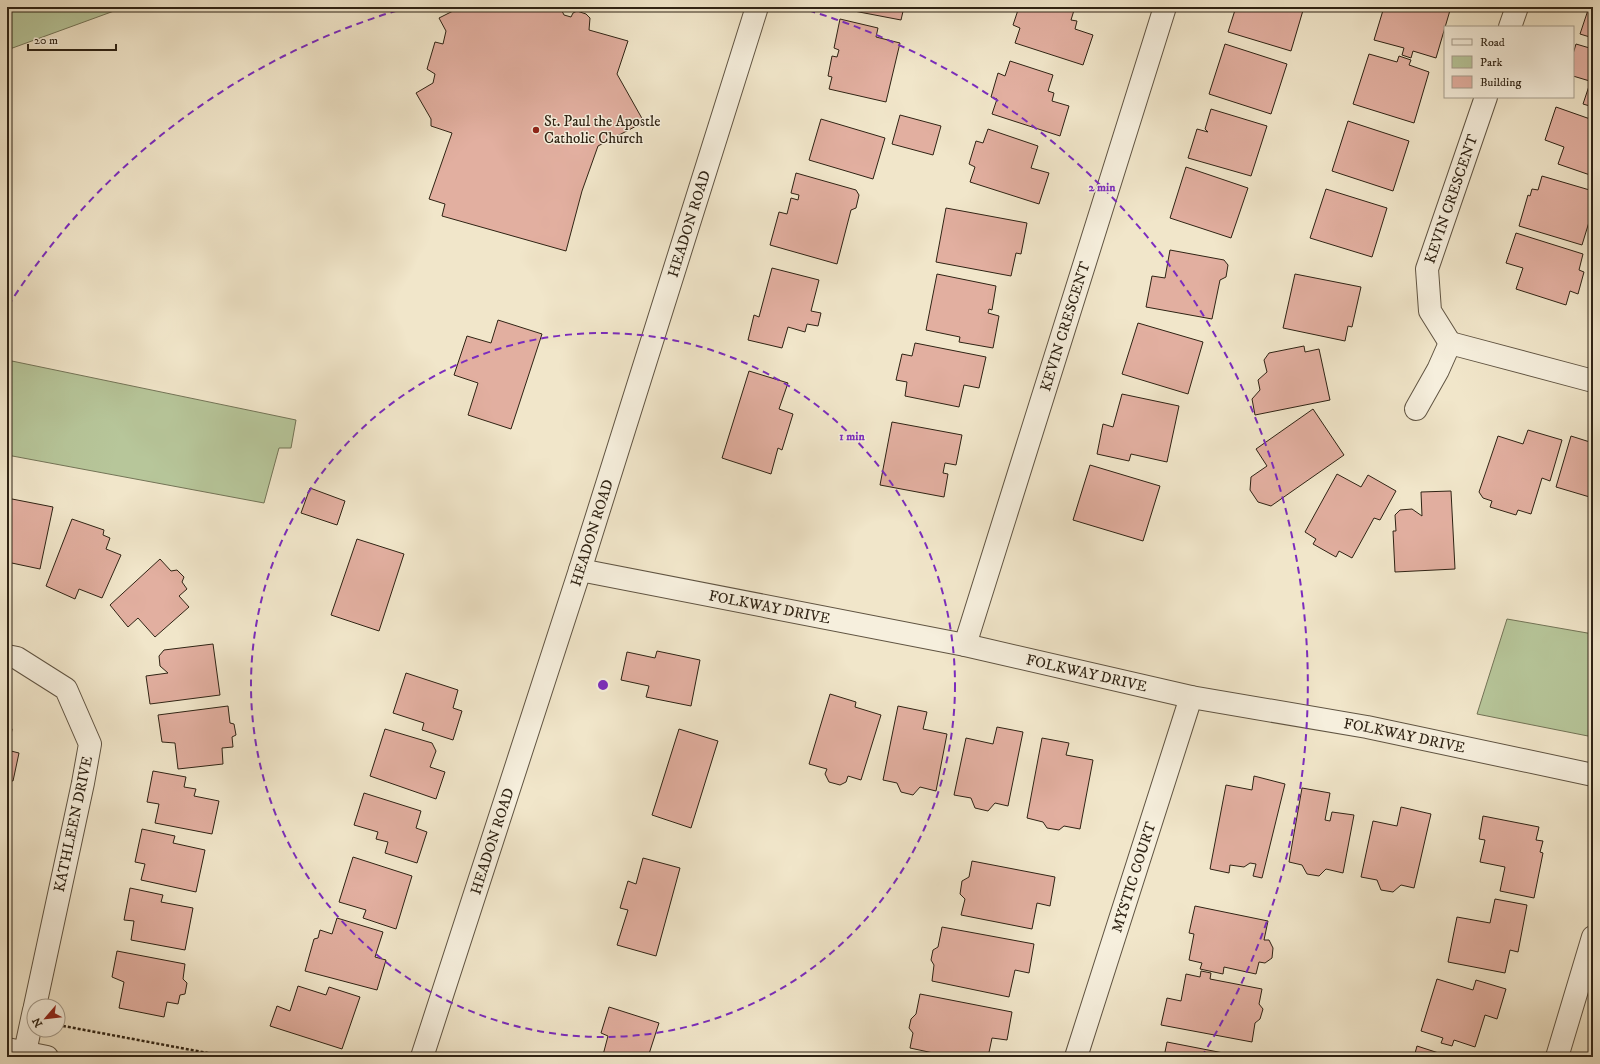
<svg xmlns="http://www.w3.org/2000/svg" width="1600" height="1064" font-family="'IM FELL DW Pica',serif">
	<rect width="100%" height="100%" fill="#f1e6ca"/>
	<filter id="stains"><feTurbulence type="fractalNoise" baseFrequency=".005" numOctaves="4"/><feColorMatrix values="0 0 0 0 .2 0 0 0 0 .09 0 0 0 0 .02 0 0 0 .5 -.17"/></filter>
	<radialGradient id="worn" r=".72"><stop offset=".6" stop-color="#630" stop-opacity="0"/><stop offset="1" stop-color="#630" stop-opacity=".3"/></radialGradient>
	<g fill="#b7c69a" stroke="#737457">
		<polygon points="7,7 125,7 7,50"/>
		<polygon points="7,360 296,420 291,448 279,448 264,503 7,455"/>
		<polygon points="1507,619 1593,634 1593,737 1477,714"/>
	</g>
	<g fill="#e2afa0" stroke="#2f2314">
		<polygon points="461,7 560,7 564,15 571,17 573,13 577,11 586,14 590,18 589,30 628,41 617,74 644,122 598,146 582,191 566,251 442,216 445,204 429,199 452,133 431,126 431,119 416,93 433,83 435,74 427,69 435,42 443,44 446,31 439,18"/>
		<polygon points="833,7 904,7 901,20"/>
		<polygon points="1019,7 1075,7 1071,20 1077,21 1075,29 1093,35 1083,65 1015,43 1020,28 1013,25"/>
		<polygon points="1236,7 1304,7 1291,51 1228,32"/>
		<polygon points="1384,7 1451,7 1436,58 1413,51 1411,58 1402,55 1404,48 1374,40"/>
		<polygon points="1589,7 1593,7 1593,38 1580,34"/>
		<polygon points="840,19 878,28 876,37 900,43 886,102 829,89 832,77 828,76 832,56 837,57 839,50 834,48"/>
		<polygon points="1225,44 1287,64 1271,114 1209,94"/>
		<polygon points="1576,44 1593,49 1593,107 1583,104 1590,83 1593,82 1573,76 1573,54"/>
		<polygon points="1369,54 1397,62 1399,56 1411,60 1409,65 1429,72 1414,123 1353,104"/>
		<polygon points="1010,61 1053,75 1048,91 1054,93 1052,101 1069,106 1060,136 992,114 997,99 991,97 998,73 1005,76"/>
		<polygon points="1556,107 1593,120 1593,176 1558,164 1564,147 1545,140"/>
		<polygon points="1211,109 1267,126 1251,176 1188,158 1197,129 1208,132 1205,129"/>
		<polygon points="900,115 941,126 933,155 892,144"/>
		<polygon points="821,119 885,138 873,179 809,160"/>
		<polygon points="1348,121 1409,141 1393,191 1332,171"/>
		<polygon points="988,129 1038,146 1031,168 1049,173 1039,204 970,182 975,167 969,164 976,141 983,143"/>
		<polygon points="1186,167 1248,188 1231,238 1170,218"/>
		<polygon points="796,173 856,190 859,195 856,208 851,210 837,264 770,245 779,212 787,214 791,198 798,200 799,195 791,193"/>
		<polygon points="1542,176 1593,191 1593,209 1582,245 1519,226 1528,195 1530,196 1532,189 1538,190"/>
		<polygon points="1326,189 1387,208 1372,257 1310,238"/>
		<polygon points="946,208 1027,223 1021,254 1016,253 1011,276 936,262"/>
		<polygon points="1516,233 1583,254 1579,270 1584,272 1578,294 1570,291 1566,305 1516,289 1523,268 1506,263"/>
		<polygon points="1170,250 1224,260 1228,265 1226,277 1220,280 1212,319 1146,307 1152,276 1165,278"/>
		<polygon points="772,268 819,280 811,311 821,313 818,326 807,324 805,332 788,327 782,348 748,340 754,315 759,317"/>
		<polygon points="937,274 996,286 992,310 989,309 988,313 999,316 993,348 959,342 960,337 926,330"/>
		<polygon points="1295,274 1361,287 1352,327 1348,326 1345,341 1283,328"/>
		<polygon points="498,320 542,334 511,429 468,415 478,383 454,375 467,336 491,343"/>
		<polygon points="1138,323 1203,342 1188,394 1122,374"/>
		<polygon points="915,343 986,357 979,388 964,385 959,407 905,396 907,382 896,380 902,354 912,356"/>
		<polygon points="1304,346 1305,352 1319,349 1330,400 1255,415 1252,399 1260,390 1258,380 1267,372 1264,360 1269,353"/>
		<polygon points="749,371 788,383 779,409 793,414 782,450 778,448 771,474 722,458"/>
		<polygon points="1122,394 1179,406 1167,462 1131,454 1129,461 1097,454 1103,424 1113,427"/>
		<polygon points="1313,409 1344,455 1271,506 1258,502 1250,490 1251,477 1267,466 1256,449"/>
		<polygon points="892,422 962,435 956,465 945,463 943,473 948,474 944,497 880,485"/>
		<polygon points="1528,430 1562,440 1550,481 1542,478 1531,514 1518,510 1516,515 1490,507 1492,501 1483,498 1479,492 1498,436 1523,444"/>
		<polygon points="1571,436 1593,443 1593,498 1556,487"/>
		<polygon points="1090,465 1160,486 1143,541 1073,520"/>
		<polygon points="1337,474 1361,487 1368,475 1396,491 1380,520 1374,518 1352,558 1339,551 1336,557 1313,544 1316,539 1305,532"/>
		<polygon points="310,488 345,501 337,525 301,513"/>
		<polygon points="1451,491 1455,569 1395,572 1393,531 1396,531 1395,515 1400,510 1412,509 1422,516 1421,492"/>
		<polygon points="7,498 53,507 40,569 7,562"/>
		<polygon points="72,519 104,530 103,535 110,538 106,549 121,555 102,598 79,589 75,599 46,586"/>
		<polygon points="357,539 404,554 379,631 331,615"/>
		<polygon points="160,559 171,571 177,570 184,577 182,582 187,589 179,596 189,607 155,637 138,618 128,627 110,605"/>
		<polygon points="213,644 220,695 150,704 146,676 168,673 160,666 159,656 164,650"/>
		<polygon points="657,651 700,660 691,706 646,697 649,686 621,680 627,652 655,658"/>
		<polygon points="406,673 458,690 453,708 462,711 453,740 422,730 424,723 393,713"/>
		<polygon points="830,694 856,702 855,707 881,715 861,780 848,776 846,782 840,785 829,782 825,774 827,769 809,764"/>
		<polygon points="228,706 230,723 234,724 236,735 232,737 233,747 222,748 223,764 178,769 175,743 162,742 158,715"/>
		<polygon points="898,706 927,712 923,729 947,734 936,791 920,787 913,795 901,792 897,783 883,780"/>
		<polygon points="7,723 12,729 10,741 7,743"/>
		<polygon points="997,727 1023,732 1008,806 995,803 988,811 975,808 971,798 954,795 966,738 993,744"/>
		<polygon points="385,729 432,743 436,751 430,767 445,772 436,799 370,776"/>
		<polygon points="679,729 718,741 691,828 652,815"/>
		<polygon points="1042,738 1069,743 1066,755 1093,760 1080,829 1064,826 1059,830 1047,828 1043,822 1027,818"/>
		<polygon points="7,750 19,753 13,781 7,780"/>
		<polygon points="153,771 186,777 184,787 196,789 194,796 219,801 212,834 155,823 159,804 147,802"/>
		<polygon points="1254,776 1285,784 1262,878 1253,876 1256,864 1250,863 1244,867 1230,865 1229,873 1210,869 1226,785 1252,790"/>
		<polygon points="1302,788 1330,793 1325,820 1330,821 1332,812 1354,815 1343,873 1326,869 1319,876 1307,874 1302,865 1289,862"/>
		<polygon points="364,793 421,811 416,828 427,832 417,863 385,853 388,842 376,839 378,832 354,825"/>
		<polygon points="1401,807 1431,814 1414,888 1401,885 1393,892 1381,890 1377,880 1361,877 1373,821 1397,826"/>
		<polygon points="1483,816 1539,827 1536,840 1543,841 1540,852 1543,853 1534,898 1500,891 1505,867 1480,862 1485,840 1479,839"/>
		<polygon points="142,829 175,836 173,843 205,850 196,892 141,880 145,864 135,862"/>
		<polygon points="353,857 412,876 396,929 363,918 366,910 339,902"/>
		<polygon points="643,858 680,868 656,956 617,945 628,910 620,908 628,881 636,884"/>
		<polygon points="972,861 1055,877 1050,906 1037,903 1032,929 961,915 965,899 960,894 962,881 969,877"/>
		<polygon points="130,888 163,895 161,902 193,908 185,950 131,940 134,921 124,920"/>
		<polygon points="1495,899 1527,905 1518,952 1510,950 1505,973 1448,962 1457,917 1490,923"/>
		<polygon points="1195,906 1268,921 1264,940 1269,940 1273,948 1272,958 1265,963 1259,962 1256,974 1224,967 1223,974 1200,969 1202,963 1189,960 1194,934 1189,933"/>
		<polygon points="337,918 383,932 375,957 386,960 377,990 305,971 314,939 318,938 320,930 332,934"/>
		<polygon points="942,927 1034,944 1029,973 1015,970 1009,997 932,981 934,965 931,960 933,950 938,947"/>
		<polygon points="117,951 185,964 183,979 187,983 185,994 180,995 178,1004 167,1002 164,1017 119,1008 124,982 112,977"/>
		<polygon points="1201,971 1211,973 1210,979 1262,989 1259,1004 1263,1009 1260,1019 1255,1023 1252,1042 1161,1025 1167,998 1181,1001 1186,974 1200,977"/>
		<polygon points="1437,979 1473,990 1476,980 1506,989 1497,1019 1485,1015 1475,1047 1454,1040 1452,1046 1441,1043 1443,1038 1421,1031"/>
		<polygon points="298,986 326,995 329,987 360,997 342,1049 270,1026 277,1006 290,1011"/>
		<polygon points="920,994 1012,1012 1007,1040 992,1038 988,1057 952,1057 910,1048 913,1033 909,1028 911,1019 916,1014"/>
		<polygon points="609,1007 659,1023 648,1057 597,1057 598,1053 603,1055 608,1036 601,1033"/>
		<polygon points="1167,1042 1244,1057 1164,1057"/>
		<polygon points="1417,1046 1451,1057 1414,1057"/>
	</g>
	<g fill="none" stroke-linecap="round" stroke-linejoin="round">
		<defs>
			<g id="minor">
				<polyline points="1510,27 1517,7"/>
				<path id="s1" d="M1450,343L1430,311L1427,269L1486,97"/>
				<polyline points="1450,343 1593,381"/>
				<polyline points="1416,409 1438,370 1450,343"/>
				<path id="s2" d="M580,570L965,645L1191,697L1367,727L1593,775"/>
				<path id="s3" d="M965,645L1165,7"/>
				<polyline points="7,656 17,658 66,689 90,744 83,783 35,1006"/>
				<polyline points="25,1052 34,1010"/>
				<path id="s4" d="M1076,1057L1191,697"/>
				<polyline points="1557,1057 1593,937"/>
			</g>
			<g id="tertiary">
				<polyline points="7,1049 47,1057"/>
				<path id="s5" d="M422,1057L580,570L757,7"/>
			</g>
		</defs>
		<use href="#minor" stroke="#605442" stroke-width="24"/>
		<use href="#tertiary" stroke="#605442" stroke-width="24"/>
		<polyline stroke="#2f2314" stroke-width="2.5" stroke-dasharray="3 2" stroke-linecap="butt" points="58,1025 229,1057"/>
		<use href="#minor" stroke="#f6efdd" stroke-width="22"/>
		<use href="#tertiary" stroke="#f6efdd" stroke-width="22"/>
	</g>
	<g fill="none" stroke="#7b2cbf" stroke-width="2" stroke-dasharray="7 5">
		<circle cx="603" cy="685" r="352"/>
		<path d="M8 306A705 705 0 0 1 409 7M797 7A705 705 0 0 1 1204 1053"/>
	</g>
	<circle fill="#8f2418" stroke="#f6efdd" stroke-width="1.5" cx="536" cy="130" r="4"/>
	<g text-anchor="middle" stroke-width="3" stroke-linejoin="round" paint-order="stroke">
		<g font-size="15" fill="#2f2314" stroke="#f6efdd" text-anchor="start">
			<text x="544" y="126">St. Paul the Apostle<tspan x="544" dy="17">Catholic Church</tspan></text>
		</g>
		<g font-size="15" fill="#2f2314" stroke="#f6efdd">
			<text dy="5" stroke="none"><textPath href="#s1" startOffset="154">KEVIN CRESCENT</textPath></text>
			<text dy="5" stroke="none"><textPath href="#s5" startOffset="875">HEADON ROAD</textPath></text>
			<text dy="5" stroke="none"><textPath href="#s3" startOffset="334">KEVIN CRESCENT</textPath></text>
			<text dy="5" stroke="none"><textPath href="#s5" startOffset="551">HEADON ROAD</textPath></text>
			<text dy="5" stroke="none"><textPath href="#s2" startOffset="193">FOLKWAY DRIVE</textPath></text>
			<text dy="5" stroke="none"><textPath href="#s2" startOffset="517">FOLKWAY DRIVE</textPath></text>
			<text dy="5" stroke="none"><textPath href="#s2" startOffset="841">FOLKWAY DRIVE</textPath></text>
			<text transform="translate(73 824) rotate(-78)" y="5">KATHLEEN DRIVE</text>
			<text dy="5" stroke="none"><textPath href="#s5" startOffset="227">HEADON ROAD</textPath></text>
			<text dy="5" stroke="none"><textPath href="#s4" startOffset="189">MYSTIC COURT</textPath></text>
		</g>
	</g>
	<circle cx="603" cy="685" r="6" fill="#7b2cbf" stroke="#f6efdd" stroke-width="2"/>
	<g font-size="12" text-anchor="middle" font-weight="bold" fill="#7b2cbf" stroke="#f6efdd" stroke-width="3" stroke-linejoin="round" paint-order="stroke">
		<text x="1102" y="191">2 min</text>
		<text x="852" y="440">1 min</text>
	</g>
	<rect width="1600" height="1064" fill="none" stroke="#f1e6ca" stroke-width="24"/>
	<rect x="8" y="8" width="1584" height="1048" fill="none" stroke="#2f2314" stroke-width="2"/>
	<rect x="12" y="12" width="1576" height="1040" fill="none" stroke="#2f2314"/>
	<rect x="1444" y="26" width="130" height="72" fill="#f6efdd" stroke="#a69d8d"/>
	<rect x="1452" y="39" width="20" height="6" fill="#f6efdd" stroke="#a69d8d"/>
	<text x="1480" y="46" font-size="12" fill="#2f2314">Road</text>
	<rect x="1452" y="56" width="20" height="12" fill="#b7c69a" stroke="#a69d8d"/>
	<text x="1480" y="66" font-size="12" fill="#2f2314">Park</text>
	<rect x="1452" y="76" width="20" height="12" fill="#e2afa0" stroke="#a69d8d"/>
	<text x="1480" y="86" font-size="12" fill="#2f2314">Building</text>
	<g transform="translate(46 1018) rotate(242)"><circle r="19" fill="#f6efdd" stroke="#a69d8d"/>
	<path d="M0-3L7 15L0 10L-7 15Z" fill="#8f2418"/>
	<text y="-6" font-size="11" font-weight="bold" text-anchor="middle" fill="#2f2314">N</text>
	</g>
	<path d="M28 44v6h88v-6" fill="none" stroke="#2f2314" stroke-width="2"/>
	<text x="34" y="44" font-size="12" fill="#2f2314" stroke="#f6efdd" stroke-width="3" paint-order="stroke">20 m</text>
	<rect width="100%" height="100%" filter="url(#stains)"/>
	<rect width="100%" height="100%" fill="url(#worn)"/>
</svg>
